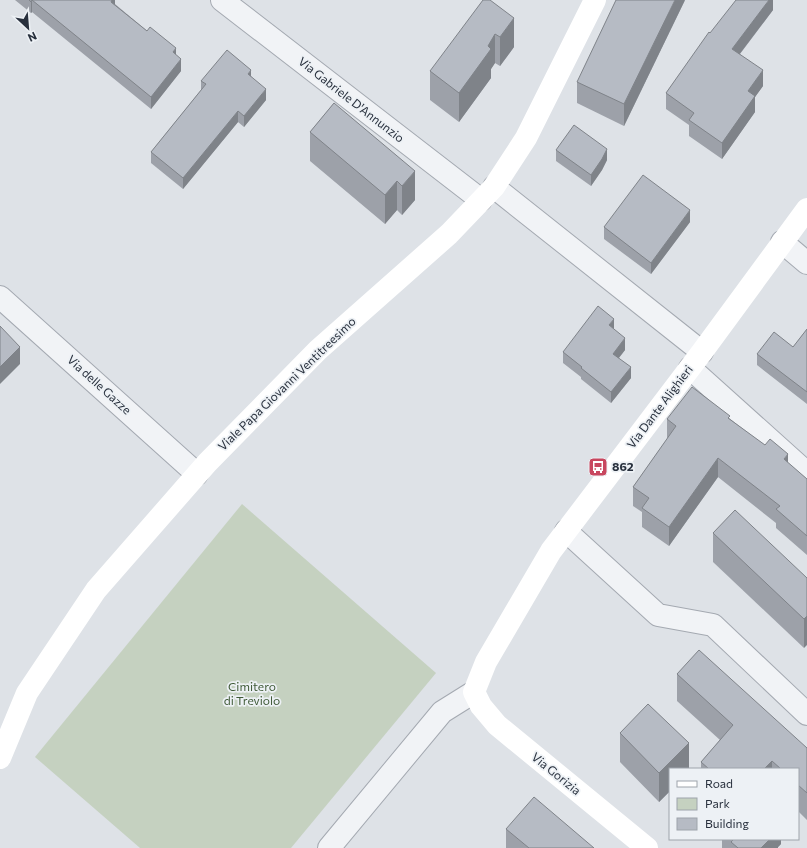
<svg xmlns="http://www.w3.org/2000/svg" width="807" height="848" font-family="Commissioner,sans-serif">
	<rect width="100%" height="100%" fill="#dee2e7"/>
	<polygon fill="#c5d1c0" points="242,504 436,673 291,848 140,848 35,757"/>
	<g fill="none" stroke-linecap="round" stroke-linejoin="round">
		<defs>
			<g id="street">
				<polyline points="222,0 481,200"/>
				<polyline points="494,187 702,352"/>
				<polyline points="782,242 807,263"/>
				<polyline points="0,297 197,474"/>
				<polyline points="690,368 807,473"/>
				<polyline points="566,531 658,615 713,625 807,714"/>
				<polyline points="329,848 442,712 474,692"/>
			</g>
		</defs>
		<use href="#street" stroke="#a4a9b1" stroke-width="24"/>
		<use href="#street" stroke="#f1f3f6" stroke-width="22"/>
		<g stroke="#fff" stroke-width="22">
			<polyline points="0,758 27,693 96,590 207,463 318,350 449,234 494,187 526,138 595,0"/>
			<polyline points="647,848 497,725 481,706 474,692 486,662 551,551 702,352 807,209"/>
		</g>
	</g>
	<g fill="#9da1a9">
		<polygon points="15,0 115,0 115,4 176,55 181,71 151,109 32,12 31,13"/>
		<polygon points="685,0 624,126 577,103 577,82"/>
		<polygon points="773,0 773,10 740,54 763,86 755,97 755,112 722,159 689,136 689,125 666,109 666,93 710,33"/>
		<polygon points="514,18 514,47 500,66 495,63 491,69 491,78 459,122 430,100 430,71"/>
		<polygon points="251,76 266,100 244,127 238,122 183,189 151,163 151,152 201,90 201,81"/>
		<polygon points="334,103 415,200 402,215 397,210 385,224 310,161 310,132"/>
		<polygon points="556,150 607,160 602,170 591,186 556,161"/>
		<polygon points="690,222 651,274 604,239 604,227"/>
		<polygon points="614,329 625,350 619,358 631,378 611,403 581,379 581,377 563,363 563,352"/>
		<polygon points="807,329 807,404 757,365 757,354 793,347"/>
		<polygon points="667,419 730,419 788,463 807,479 807,555 776,528 776,523 718,477 669,546 642,527 642,512 633,506 633,487 668,438 667,438"/>
		<polygon points="713,533 807,578 804,648 713,562"/>
		<polygon points="677,674 807,748 807,820 798,811 798,769 701,769 701,762 720,740 677,701"/>
		<polygon points="620,733 689,769 670,769 670,791 659,802 620,762"/>
		<polygon points="506,829 594,848 506,848"/>
		<polygon points="722,839 781,839 781,844 778,847 778,848 722,848"/>
	</g>
	<g fill="#7f8389">
		<polygon points="32,0 32,12 31,13 31,2"/>
		<polygon points="112,0 115,0 115,9 111,2"/>
		<polygon points="675,0 685,0 624,126 624,104"/>
		<polygon points="769,0 773,0 773,10 732,64 732,49"/>
		<polygon points="514,18 514,47 500,66 500,37"/>
		<polygon points="495,34 495,63 491,69 491,78 459,122 459,93"/>
		<polygon points="176,48 176,60 173,52"/>
		<polygon points="181,59 181,71 151,109 151,97"/>
		<polygon points="251,70 251,82 248,74"/>
		<polygon points="763,70 763,86 755,97 755,112 722,159 722,143 748,91"/>
		<polygon points="266,89 266,100 244,127 244,116"/>
		<polygon points="238,111 238,122 183,189 183,178"/>
		<polygon points="607,149 607,160 602,170 591,186 591,175"/>
		<polygon points="415,171 415,200 402,215 402,186"/>
		<polygon points="397,181 397,210 385,224 385,195"/>
		<polygon points="690,210 690,222 651,274 651,263"/>
		<polygon points="614,319 614,330 609,325"/>
		<polygon points="625,338 625,350 613,365 613,354"/>
		<polygon points="20,347 20,364 0,384 0,367"/>
		<polygon points="631,367 631,378 611,403 611,392"/>
		<polygon points="788,454 788,473 784,459"/>
		<polygon points="718,458 718,477 669,546 669,527"/>
		<polygon points="807,616 807,645 804,648 804,619"/>
		<polygon points="689,743 689,769 670,769 670,791 659,802 659,773"/>
		<polygon points="772,761 772,769 764,769"/>
		<polygon points="770,839 781,839 781,844 778,847 778,848 761,848"/>
	</g>
	<g fill="#b6bbc4" stroke="#7f8389">
		<polygon points="29,0 112,0 111,2 147,31 150,27 176,48 173,52 181,59 151,97 32,0 31,2"/>
		<polygon points="483,0 490,0 514,18 500,37 495,34 488,46 491,49 459,93 430,71"/>
		<polygon points="616,0 675,0 624,104 577,82"/>
		<polygon points="736,0 769,0 732,49 763,70 748,91 755,96 722,143 689,120 694,113 666,93 709,32 710,33"/>
		<polygon points="227,50 251,70 248,74 266,89 244,116 238,111 183,178 151,152 206,84 201,81"/>
		<polygon points="334,103 415,171 402,186 397,181 385,195 310,132"/>
		<polygon points="574,125 607,149 602,159 591,175 556,150"/>
		<polygon points="643,175 690,210 651,263 604,227"/>
		<polygon points="598,306 614,319 609,325 625,338 613,354 631,367 611,392 581,368 582,367 563,352"/>
		<polygon points="0,326 20,347 0,367"/>
		<polygon points="807,329 807,392 757,354 774,332 793,347"/>
		<polygon points="692,387 730,416 728,418 765,445 770,439 788,454 784,459 807,479 807,536 776,509 780,506 718,458 669,527 642,508 649,498 633,487 676,426 667,419"/>
		<polygon points="735,510 807,578 807,616 804,619 713,533"/>
		<polygon points="699,650 807,748 807,793 798,785 798,769 781,769 772,761 764,769 709,769 701,762 733,725 677,674"/>
		<polygon points="648,704 689,743 659,773 620,733"/>
		<polygon points="534,797 594,848 529,848 506,829"/>
		<polygon points="734,839 770,839 761,848 738,848 731,842"/>
	</g>
	<defs>
		<symbol id="bus-square" viewBox="-11 -11 22 22"><rect x="-9" y="-9" width="18" height="18" rx="4" fill="#c8475f" stroke="#edf1f5"/><path d="M-5-6H5V4H4V6H2V4H-2V6H-4V4H-5ZM-3.5-4V0h7V-4ZM-3.5 1.2v1.5H-2V1.2ZM2 1.2v1.5H3.5V1.2Z" fill="#fff"/></symbol>
	</defs>
	<g fill-rule="evenodd">
		<use href="#bus-square" x="587" y="456" width="22" height="22"/>
	</g>
	<g text-anchor="middle" stroke-width="3.5" stroke-linejoin="round" paint-order="stroke">
		<g font-size="12" fill="#28303d" stroke="#edf1f5">
			<text transform="translate(351 100) rotate(38)" y="4">Via Gabriele D'Annunzio</text>
			<text transform="translate(287 384) rotate(-44)" y="4">Viale Papa Giovanni Ventitreesimo</text>
			<text transform="translate(99 385) rotate(42)" y="4">Via delle Gazze</text>
			<text transform="translate(660 407) rotate(-53)" y="4">Via Dante Alighieri</text>
			<text transform="translate(556 774) rotate(39)" y="4">Via Gorizia</text>
		</g>
		<g font-size="12" font-weight="bold" fill="#28303d" stroke="#edf1f5" text-anchor="start">
			<text x="612" y="471">862</text>
		</g>
		<g font-size="12" fill="#3e5936" stroke="#edf1f5">
			<text x="252" y="691">Cimitero<tspan x="252" dy="14">di Treviolo</tspan></text>
		</g>
	</g>
	<rect x="669" y="768" width="130" height="72" fill="#edf1f5" stroke="#9ea4ab"/>
	<rect x="677" y="781" width="20" height="6" fill="#ffffff" stroke="#9ea4ab"/>
	<text x="705" y="788" font-size="12" fill="#28303d">Road</text>
	<rect x="677" y="798" width="20" height="12" fill="#c5d1c0" stroke="#9ea4ab"/>
	<text x="705" y="808" font-size="12" fill="#28303d">Park</text>
	<rect x="677" y="818" width="20" height="12" fill="#b6bbc4" stroke="#9ea4ab"/>
	<text x="705" y="828" font-size="12" fill="#28303d">Building</text>
	<g transform="translate(28 28) rotate(154)" stroke="#edf1f5" stroke-width="3" paint-order="stroke">
	<path d="M0-3L7 15L0 10L-7 15Z" fill="#28303d"/>
	<text y="-6" font-size="11" font-weight="bold" text-anchor="middle" fill="#28303d">N</text>
	</g>
</svg>
